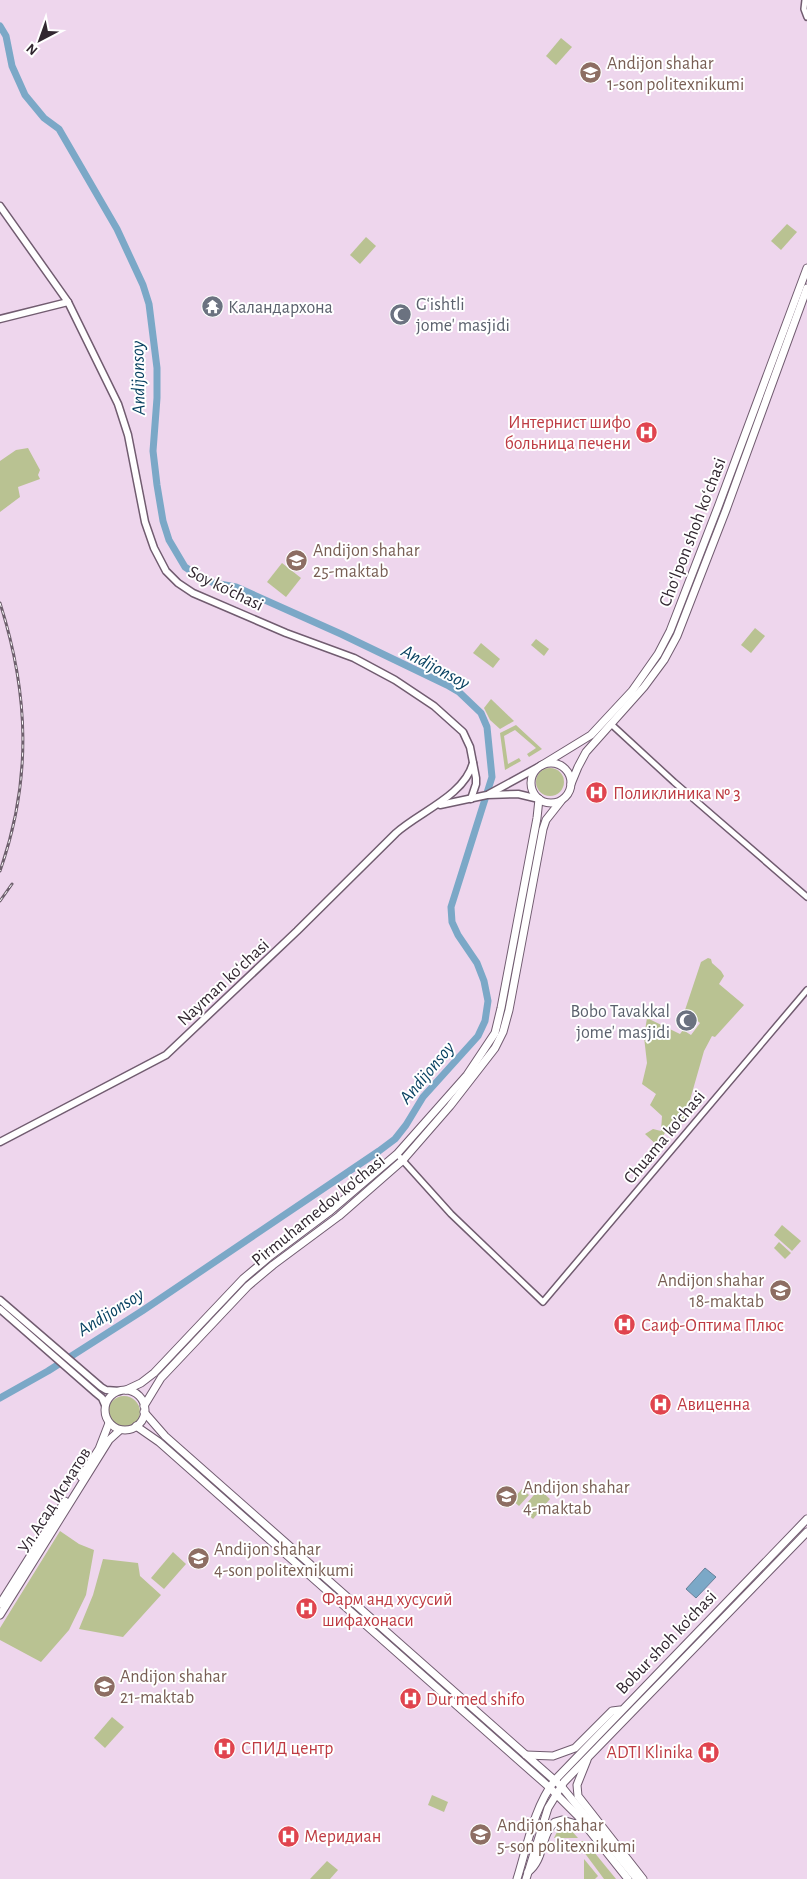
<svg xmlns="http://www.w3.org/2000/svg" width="807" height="1879" font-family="'Alegreya Sans',sans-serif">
	<rect width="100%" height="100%" fill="#eed6ed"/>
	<g fill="#b9c292">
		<polygon points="561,38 572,47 556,65 546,56"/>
		<polygon points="787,224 797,232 781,250 771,241"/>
		<polygon points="366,237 376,246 360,264 350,255"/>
		<polygon points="28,448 40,470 38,475 40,479 18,487 20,497 0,512 0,461 16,450"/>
		<polygon points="282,563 301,578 286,597 267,582"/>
		<polygon points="755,628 765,636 751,653 741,645"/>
		<polygon points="536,639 549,649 544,656 531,645"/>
		<polygon points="481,643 500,659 493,668 473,653"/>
		<polygon points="491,699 514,721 500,729 490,720 484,708"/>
		<polygon points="516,725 542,749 529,757 527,754 536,748 515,730 504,736 508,764 519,758 521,761 505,770 500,733"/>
		<circle cx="550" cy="782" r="14"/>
		<polygon points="708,958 711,959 712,963 721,971 724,976 719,984 744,1005 715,1037 712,1036 704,1051 684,1121 674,1134 666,1131 660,1141 666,1146 662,1150 645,1134 653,1129 661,1131 662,1116 650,1105 656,1094 642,1084 647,1063 644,1037 647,1018 680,1034 683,1030 691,1035 700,1023 685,1010 701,962"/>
		<polygon points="782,1225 801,1241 792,1251 774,1235"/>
		<polygon points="779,1242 791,1253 785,1259 774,1248"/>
		<circle cx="124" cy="1412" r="16"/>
		<polygon points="522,1489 529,1495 519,1506 512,1500"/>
		<polygon points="539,1489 550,1499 533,1519 522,1509"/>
		<polygon points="60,1531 79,1544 94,1550 86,1595 69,1630 41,1662 0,1640 0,1628"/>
		<polygon points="173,1552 186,1564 164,1589 151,1578"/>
		<polygon points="103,1559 138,1563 140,1576 161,1595 123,1637 79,1629 93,1595"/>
		<polygon points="112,1717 124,1727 105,1748 94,1738"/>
		<polygon points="432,1795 448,1802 444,1812 428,1805"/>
		<polygon points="559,1828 570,1829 578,1838 554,1838"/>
		<polygon points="581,1841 585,1841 616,1879 604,1879 581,1848"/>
		<polygon points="584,1859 598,1876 595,1879 584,1879"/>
		<polygon points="327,1861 338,1870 330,1879 310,1879"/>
	</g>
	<polygon fill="#7ba8c7" stroke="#65819a" points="705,1568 716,1577 696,1598 686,1589"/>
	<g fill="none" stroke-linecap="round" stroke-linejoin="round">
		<polyline stroke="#7ba8c7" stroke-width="7" points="0,26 6,36 12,66 25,95 44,118 59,129 117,229 143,285 149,304 157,368 157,398 153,451 157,485 163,521 169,540 185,567 200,577 214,583 236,587 341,634 447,685 459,692 481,713 487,727 492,777 451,907 452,922 458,935 477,963 484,981 488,1001 485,1021 478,1036 423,1097 406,1125 395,1139 379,1151 142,1311 48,1371 0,1398"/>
		<defs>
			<g id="tertiary">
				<polyline points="805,0 804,9 807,17"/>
				<polyline points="611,724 674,782 807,897"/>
				<polyline points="397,1154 451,1214 543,1302 807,990"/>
			</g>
			<g id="secondary">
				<polyline points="0,206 68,302 118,404 128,435 145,522 154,548 166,571 178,583 193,593 286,633 354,658 395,680 434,706 463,732 470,747 476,778 476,784 471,799"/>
				<polyline points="0,319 68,302"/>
				<polyline points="489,794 542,765"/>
				<polyline points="440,805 487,795 518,794 539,799"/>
				<path d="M0,1142L166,1055L297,931L396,833C419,812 464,796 473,763"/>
				<polyline points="0,1300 101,1387 106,1390 120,1391"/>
				<polyline points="0,1309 96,1393 102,1398 105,1405"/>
			</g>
			<g id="primary">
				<circle cx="551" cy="783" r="20"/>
				<polyline points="542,765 591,735 632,691 658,654 670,631 718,507 807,268"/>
				<polyline points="571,784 578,767 586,752 644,687 664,660 677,636 726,510 807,288"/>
				<polyline points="126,1390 141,1383 154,1373 243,1279 269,1257 329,1212 397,1154 467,1075 495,1033 501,1008 537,818 539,799"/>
				<circle cx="125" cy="1410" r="20"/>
				<polyline points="144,1406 161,1378 248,1286 273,1265 339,1216 403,1160 450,1106 495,1048 503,1032 509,1010 543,829 546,820 561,801"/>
				<polyline points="144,1412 165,1436 561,1786 637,1879"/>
				<polyline points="136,1426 159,1442 549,1787 578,1816 628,1879"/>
				<polyline points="81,1477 99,1449 109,1423"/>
				<polyline points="0,1604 65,1501"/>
				<polyline points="0,1615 109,1440 120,1430"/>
				<polyline points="526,1755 553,1756 575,1748 612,1711 620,1710"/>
				<polyline points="587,1760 577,1785 578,1796 643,1879"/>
				<path d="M528,1872C545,1859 540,1835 555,1822L562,1820L587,1827"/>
				<path d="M517,1879C527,1847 534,1807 555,1780L807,1519"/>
				<polyline points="526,1879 548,1808 564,1782 807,1532"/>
			</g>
		</defs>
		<use href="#tertiary" stroke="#715c70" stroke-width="8"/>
		<use href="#secondary" stroke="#715c70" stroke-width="9"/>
		<use href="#primary" stroke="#715c70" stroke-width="9"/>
		<use href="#tertiary" stroke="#fff" stroke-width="5"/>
		<use href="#secondary" stroke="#fff" stroke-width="6"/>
		<use href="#primary" stroke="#fff" stroke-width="7"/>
		<defs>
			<g id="rail">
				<path d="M0,603C29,694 32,780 0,871"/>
				<polyline points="0,901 12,884"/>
			</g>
		</defs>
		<use href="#rail" stroke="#6e606d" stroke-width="3"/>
		<use href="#rail" stroke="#fff" stroke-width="1" stroke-dasharray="4" stroke-linecap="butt"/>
	</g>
	<defs>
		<symbol id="university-disc" viewBox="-11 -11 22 22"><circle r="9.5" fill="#8d6e63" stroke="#fff"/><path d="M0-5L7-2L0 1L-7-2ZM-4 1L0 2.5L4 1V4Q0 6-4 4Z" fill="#fff"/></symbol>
		<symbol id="temple-disc" viewBox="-11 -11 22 22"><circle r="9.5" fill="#6b7280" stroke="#fff"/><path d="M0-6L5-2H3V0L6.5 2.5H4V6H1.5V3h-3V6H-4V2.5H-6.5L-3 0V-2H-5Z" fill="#fff"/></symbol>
		<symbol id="mosque-disc" viewBox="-11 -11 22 22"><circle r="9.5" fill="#6b7280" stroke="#fff"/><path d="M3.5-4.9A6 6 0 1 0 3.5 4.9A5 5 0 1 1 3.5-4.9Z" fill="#fff"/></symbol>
		<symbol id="hospital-disc" viewBox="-11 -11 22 22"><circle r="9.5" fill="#e0444e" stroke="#fff"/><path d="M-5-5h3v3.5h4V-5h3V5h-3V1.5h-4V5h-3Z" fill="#fff"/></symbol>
		<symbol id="school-disc" viewBox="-11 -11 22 22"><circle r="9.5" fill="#8d6e63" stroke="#fff"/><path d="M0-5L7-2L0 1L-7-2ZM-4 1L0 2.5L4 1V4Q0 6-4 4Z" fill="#fff"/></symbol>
	</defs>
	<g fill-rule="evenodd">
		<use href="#university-disc" x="578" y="60" width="25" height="25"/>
		<use href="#temple-disc" x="200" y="294" width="25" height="25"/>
		<use href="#mosque-disc" x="388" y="302" width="25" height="25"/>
		<use href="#hospital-disc" x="634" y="420" width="25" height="25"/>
		<use href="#school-disc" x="284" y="548" width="25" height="25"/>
		<use href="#hospital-disc" x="584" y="780" width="25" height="25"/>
		<use href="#mosque-disc" x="674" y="1008" width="25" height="25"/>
		<use href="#school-disc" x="768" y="1278" width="25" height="25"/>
		<use href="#hospital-disc" x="612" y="1312" width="25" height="25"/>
		<use href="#hospital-disc" x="648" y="1392" width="25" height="25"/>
		<use href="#school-disc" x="494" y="1484" width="25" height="25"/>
		<use href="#university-disc" x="186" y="1546" width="25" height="25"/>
		<use href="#hospital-disc" x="294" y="1596" width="25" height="25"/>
		<use href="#school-disc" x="92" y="1674" width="25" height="25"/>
		<use href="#hospital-disc" x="398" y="1686" width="25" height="25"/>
		<use href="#hospital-disc" x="212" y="1736" width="25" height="25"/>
		<use href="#hospital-disc" x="696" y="1740" width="25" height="25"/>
		<use href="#university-disc" x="468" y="1822" width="25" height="25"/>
		<use href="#hospital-disc" x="276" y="1824" width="25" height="25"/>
	</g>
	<g text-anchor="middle" stroke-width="4" stroke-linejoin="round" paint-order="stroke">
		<g font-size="18" fill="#785e54" stroke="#fff" text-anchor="start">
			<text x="607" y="69">Andijon shahar<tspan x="607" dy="21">1-son politexnikumi</tspan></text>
			<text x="313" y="556">Andijon shahar<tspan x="313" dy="21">25-maktab</tspan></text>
			<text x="764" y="1286" text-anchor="end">Andijon shahar<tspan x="764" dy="21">18-maktab</tspan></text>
			<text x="523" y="1493">Andijon shahar<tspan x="523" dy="21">4-maktab</tspan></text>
			<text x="214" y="1555">Andijon shahar<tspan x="214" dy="21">4-son politexnikumi</tspan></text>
			<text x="120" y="1682">Andijon shahar<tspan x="120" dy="21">21-maktab</tspan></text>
			<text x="497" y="1831">Andijon shahar<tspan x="497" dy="21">5-son politexnikumi</tspan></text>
		</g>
		<g font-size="18" fill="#5b616d" stroke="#fff" text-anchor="start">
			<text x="416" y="310">Gʻishtli<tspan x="416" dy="21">jome' masjidi</tspan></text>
			<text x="228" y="313">Каландархона</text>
			<text x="670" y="1017" text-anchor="end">Bobo Tavakkal<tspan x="670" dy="21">jome' masjidi</tspan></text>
		</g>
		<g font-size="18" fill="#be3a42" stroke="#fff" text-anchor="start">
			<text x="631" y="428" text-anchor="end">Интернист шифо<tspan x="631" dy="21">больница печени</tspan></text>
			<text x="613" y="799">Поликлиника № 3</text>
			<text x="641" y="1331">Саиф-Оптима Плюс</text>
			<text x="677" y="1410">Авиценна</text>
			<text x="322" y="1605">Фарм анд хусусий<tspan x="322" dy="21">шифахонаси</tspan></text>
			<text x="426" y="1705">Dur med shifo</text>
			<text x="241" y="1754">СПИД центр</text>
			<text x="693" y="1758" text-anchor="end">ADTI Klinika</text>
			<text x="304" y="1842">Меридиан</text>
		</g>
		<g font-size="18" fill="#312730" stroke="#fff">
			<text transform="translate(692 532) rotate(-69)" y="6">Choʻlpon shoh koʻchasi</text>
			<text transform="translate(226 588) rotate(26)" y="6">Soy ko'chasi</text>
			<text transform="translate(223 982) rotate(-43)" y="6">Nayman koʻchasi</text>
			<text transform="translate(664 1137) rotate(-50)" y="6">Chuama ko'chasi</text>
			<text transform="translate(318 1210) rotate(-39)" y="6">Pirmuhamedov ko'chasi</text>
			<text transform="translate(54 1500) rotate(-58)" y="6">Ул.Асад Исматов</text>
			<text transform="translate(666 1642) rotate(-46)" y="6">Bobur shoh ko'chasi</text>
		</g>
		<g font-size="19" font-style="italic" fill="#094262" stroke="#fff">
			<text transform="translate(137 378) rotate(-91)" y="7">Andijonsoy</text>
			<text transform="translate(436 666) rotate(28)" y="7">Andijonsoy</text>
			<text transform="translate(426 1072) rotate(-50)" y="7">Andijonsoy</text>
			<text transform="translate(110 1311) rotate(-32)" y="7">Andijonsoy</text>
		</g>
	</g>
	<g transform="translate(40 40) rotate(221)" stroke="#ffffff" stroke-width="4" paint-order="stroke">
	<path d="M0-4L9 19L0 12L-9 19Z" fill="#312730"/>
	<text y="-8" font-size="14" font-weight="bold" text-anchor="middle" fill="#312730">N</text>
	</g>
</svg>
